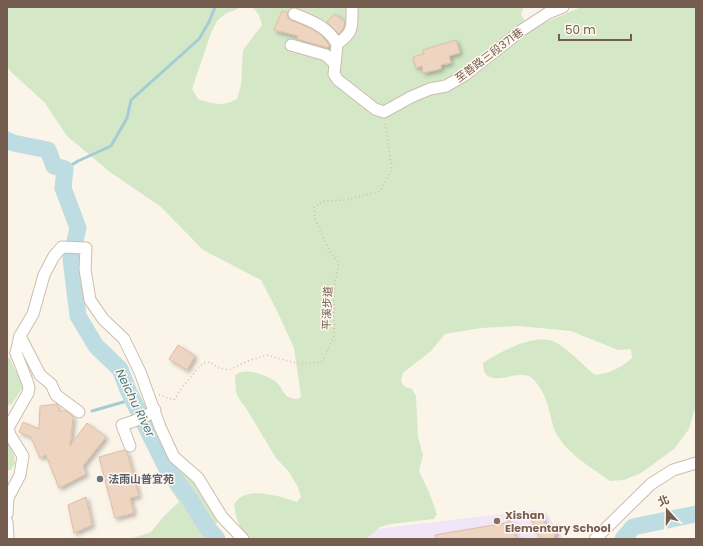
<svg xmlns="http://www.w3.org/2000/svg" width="703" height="546" font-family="Poppins,'Noto Sans TC',sans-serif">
	<defs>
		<filter id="shadow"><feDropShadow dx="2.5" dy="2.5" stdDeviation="2" flood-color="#0004"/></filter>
	</defs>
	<rect width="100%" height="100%" fill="#fbf5e9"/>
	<polygon fill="#f1e5f8" points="534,510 547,513 557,531 564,539 371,539 368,530"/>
	<g fill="#d4e8c8">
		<path d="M7,7H242L225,14L217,21L211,33L192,89L198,99C213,104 223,107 237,99L241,85L243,50L262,25C260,17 258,12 252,7H524L521,14L526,23L537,26L581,7H696V411H694L689,429L674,449L641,473L624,480L610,481C591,467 567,454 556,433C553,429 553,423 551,418C548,404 544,391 534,380C521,364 483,395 483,363C499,352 537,332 555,342C570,350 582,365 595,375C610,373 621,368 632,358L631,349L618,350L571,331L518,326L481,328L445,334L431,351L403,373L401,382L405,387L412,389L416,396L418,437L423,455L419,471L429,492L437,514L434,519L391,524L380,527L366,539H249C239,527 236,520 234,504C236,502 239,498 241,497C256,488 282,497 297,502L301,497L298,487L289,472L276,458L246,408L239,399L236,392L235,376C242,366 266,375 275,381C285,389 282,399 298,399L301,396L294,348L278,313L261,280L203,250L161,207L110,172L67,136L45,103L10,71L7,65Z"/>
		<path d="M7,358H10C13,369 20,376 23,387L12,404L7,405Z"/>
		<polygon points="7,437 14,454 15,464 11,470 7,470"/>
		<polygon points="154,438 162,439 194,480 219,517 216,525 208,534 207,539 130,539 151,532 164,516 179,502 161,475 149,439"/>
	</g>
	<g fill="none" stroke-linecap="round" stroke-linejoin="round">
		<g stroke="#a5ccd5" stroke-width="3">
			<polyline points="65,169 78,161 111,146 127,118 131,100 199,39 209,22 215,7"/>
			<polyline points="92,411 134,399"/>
		</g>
		<g stroke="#bedde3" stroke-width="17">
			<polyline points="7,140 13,143 48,150 54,166 65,169 63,188 78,228 71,259 78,316 96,346 120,369 128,390 166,467 189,498 206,526 217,539"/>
			<polyline points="623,539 633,527 696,514"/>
		</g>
	</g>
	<g fill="#eed5c2" stroke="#e0bda4" filter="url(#shadow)">
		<polygon points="282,11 287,13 288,18 291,20 310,28 320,34 329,45 328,48 297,39 298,36 274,30"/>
		<polygon points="335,14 345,22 343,29 339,34 327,22"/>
		<polygon points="456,40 460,53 449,56 451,63 441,65 441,69 423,73 422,66 416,68 413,57 424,54 423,50"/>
		<polygon points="178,345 195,356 187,370 169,359"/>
		<polygon points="57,404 59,411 66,411 73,417 70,446 87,423 106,437 83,466 86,474 59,488 46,455 40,458 31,437 19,432 23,422 39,429 40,406"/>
		<polygon points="124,450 127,452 139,496 130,498 134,513 115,518 99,457"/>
		<polygon points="86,497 92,525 74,533 68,505"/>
		<polygon points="541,515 549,531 557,524 554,539 539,539 540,538 531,519"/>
		<polygon points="509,520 514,526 510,529 518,539 436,539 435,535 506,523"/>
	</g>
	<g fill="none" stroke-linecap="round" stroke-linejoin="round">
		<defs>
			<g id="minor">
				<path d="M352,7C352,27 354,32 337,44L334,74L338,80L375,109L384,112L411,97L430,89L446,86L465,75L522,30L548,13L563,7"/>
				<path d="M294,14C312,21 328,27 337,44"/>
				<polyline points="291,45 326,55 335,64"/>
				<polyline points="20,336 40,375 51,384 56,395 79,412"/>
				<polyline points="16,353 20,336 33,314 44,275 54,256 62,247 86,248 85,269 90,300 103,319 124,339 140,372 160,427 174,457 198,478 222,517 243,539"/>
				<polyline points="130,446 122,425 143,418 155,410"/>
				<polyline points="7,514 8,498 20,475 23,456 10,435 8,428 28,393 29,387 27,381 16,353"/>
				<polyline points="7,522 8,539"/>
				<polyline points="595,539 651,484 673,470 696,463"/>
			</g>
		</defs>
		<use href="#minor" stroke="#ccbdaf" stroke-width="13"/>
		<polyline stroke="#d4b9a5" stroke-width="1.5" stroke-dasharray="1 3" stroke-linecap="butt" points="159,395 174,400 183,386 203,363 210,362 219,368 229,370 248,361 267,355 284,360 302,364 322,362 334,337 334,287 339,263 329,250 315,219 314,207 324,201 347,200 380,191 392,170 385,122"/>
		<use href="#minor" stroke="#fff" stroke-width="11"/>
	</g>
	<circle fill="#6b7280" stroke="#fef8ef" stroke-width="1.5" cx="100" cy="479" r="4"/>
	<circle fill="#8d6e63" stroke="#fef8ef" stroke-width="1.5" cx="497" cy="521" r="4"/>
	<g text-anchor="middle" stroke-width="3" stroke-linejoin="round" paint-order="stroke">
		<g font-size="11" fill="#745d4e" stroke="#fef8ef">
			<text transform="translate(489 55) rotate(-37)" y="4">至善路三段371巷</text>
			<text transform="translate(327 308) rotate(-88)" y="4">平溪步道</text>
		</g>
		<g font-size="11" font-weight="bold" fill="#5b616d" stroke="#fef8ef" text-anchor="start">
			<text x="108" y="483">法雨山普宜苑</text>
		</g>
		<g font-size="11" font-weight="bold" fill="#785e54" stroke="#fef8ef" text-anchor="start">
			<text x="505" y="519">Xishan<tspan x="505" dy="13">Elementary School</tspan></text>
		</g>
		<g font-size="12" font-style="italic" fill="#497985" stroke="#fef8ef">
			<text transform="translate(135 403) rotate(64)" y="4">Neichu River</text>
		</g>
	</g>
	<rect width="703" height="546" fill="none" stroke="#745d4e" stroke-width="16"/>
	<g transform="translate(667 510) rotate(339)" stroke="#fef8ef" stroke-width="3" paint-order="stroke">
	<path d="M0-3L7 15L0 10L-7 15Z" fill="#745d4e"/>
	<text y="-6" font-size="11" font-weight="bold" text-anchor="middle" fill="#745d4e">北</text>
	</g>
	<path d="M559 34v6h72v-6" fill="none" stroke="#745d4e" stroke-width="2"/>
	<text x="565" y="34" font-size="12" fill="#745d4e" stroke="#fef8ef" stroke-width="3" paint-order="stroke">50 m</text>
</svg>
